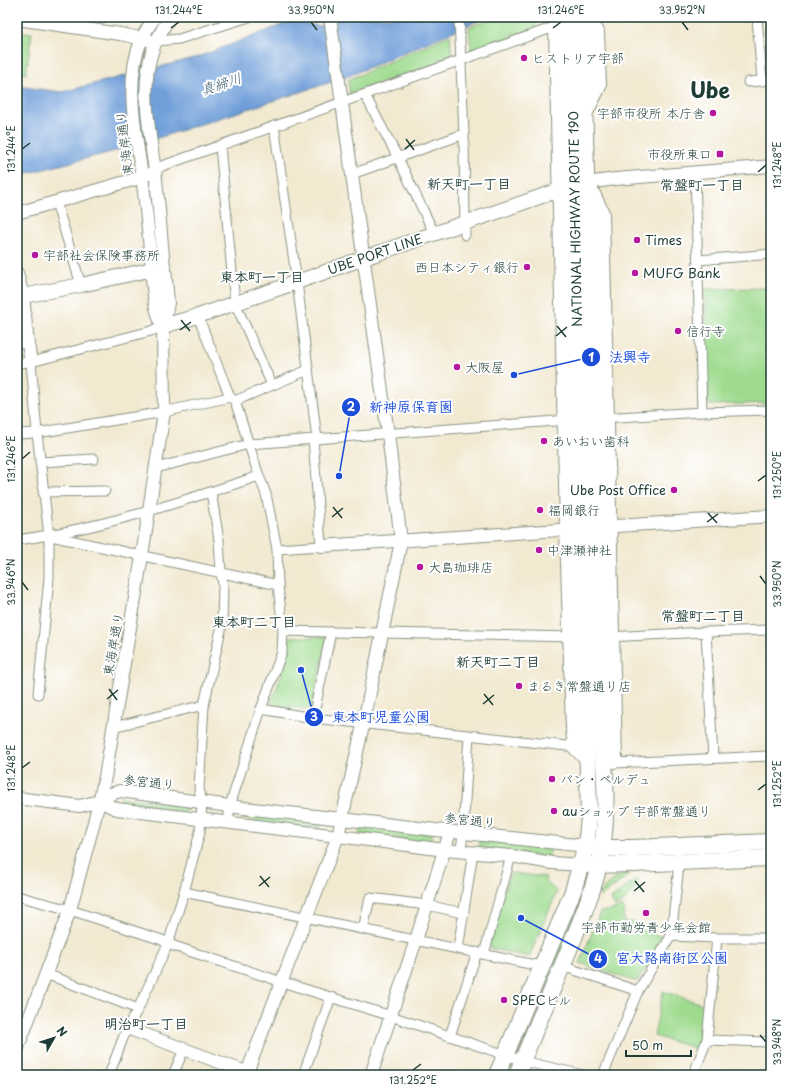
<svg xmlns="http://www.w3.org/2000/svg" width="788" height="1092" font-family="'Playpen Sans','Klee One',sans-serif">
	<defs>
		<pattern id="grass-tufts" width="24" height="20" patternUnits="userSpaceOnUse"><rect width="24" height="20" fill="#9fdb8f"/><path d="M3 7l-1-3M5 7V3M7 7l1-3M15 17l-1-3M17 17v-4M19 17l1-3" fill="none" stroke="#88bd7c"/></pattern>
	</defs>
	<rect width="100%" height="100%" fill="#fff"/>
	<filter id="ink" filterUnits="userSpaceOnUse"><feTurbulence type="fractalNoise" baseFrequency=".025" numOctaves="2"/><feDisplacementMap in="SourceGraphic" scale="8" xChannelSelector="R" yChannelSelector="G"/><feConvolveMatrix kernelMatrix="1 2 1 2 8 2 1 2 1" color-interpolation-filters="sRGB"/></filter>
	<filter id="wash" filterUnits="userSpaceOnUse"><feTurbulence type="fractalNoise" baseFrequency=".012" numOctaves="4" result="noise"/><feDisplacementMap in="SourceGraphic" scale="16" xChannelSelector="R" yChannelSelector="G"/><feGaussianBlur stdDeviation="0.9" result="paint"/><feColorMatrix in="noise" values="0 0 0 0 0 0 0 0 0 0 0 0 0 0 0 0 0 1.4 0 .05"/><feComposite in="paint" operator="in"/></filter>
	<g filter="url(#wash)">
		<rect width="100%" height="100%" fill="#f2e9d1"/>
		<g fill="url(#grass-tufts)" stroke="#5f8c62">
			<polygon points="121,797 187,806 186,812 120,803"/>
			<polygon points="244,812 321,821 320,829 243,819"/>
			<polygon points="361,826 433,834 431,843 359,834"/>
			<polygon points="480,840 550,849 549,857 479,848"/>
			<path d="M628,873V876L602,896H599C607,884 614,876 628,873Z"/>
			<path d="M635,880H639C634,892 626,901 615,907L611,899Z"/>
			<polygon points="581,898 583,899 523,1042 518,1040 547,969 564,938"/>
		</g>
		<g fill="#9fdb8f" stroke="#5f8c62">
			<polygon points="497,17 533,17 536,27 535,28 471,51 469,27"/>
			<polygon points="17,31 32,33 26,74 17,72"/>
			<polygon points="450,35 452,59 350,94 348,80"/>
			<polygon points="771,288 771,403 711,405 708,403 705,289"/>
			<polygon points="291,637 325,637 327,641 311,710 273,705 271,702 276,691 289,649 287,641"/>
			<polygon points="512,873 545,877 546,882 557,892 529,957 492,949 489,944 509,875"/>
			<polygon points="623,906 624,922 635,922 636,928 666,938 637,982 580,963 600,912 613,910"/>
			<polygon points="663,991 705,1005 703,1035 698,1049 654,1036"/>
		</g>
		<polygon fill="#6f9fd9" stroke="#476e86" points="346,17 487,17 344,78 127,148 17,176 17,86 62,92 198,57 292,21 319,26"/>
	</g>
	<g filter="url(#ink)">
		<g fill="none" stroke-linecap="round" stroke-linejoin="round">
			<defs>
				<g id="street">
					<polyline points="459,17 464,134 465,235"/>
					<polyline points="757,17 762,81"/>
					<polyline points="156,41 179,39 249,17"/>
					<polyline points="748,82 771,80"/>
					<polyline points="365,95 398,158 434,233"/>
					<polyline points="274,126 297,282 317,439"/>
					<polyline points="220,146 235,303 272,385"/>
					<polyline points="155,171 162,166 560,25"/>
					<polyline points="695,172 702,412"/>
					<polyline points="352,174 464,134"/>
					<polyline points="56,202 81,285"/>
					<polyline points="698,260 771,254"/>
					<polyline points="198,316 230,397 235,401 259,476 266,494 277,549 278,585 283,631 282,652 261,709 233,796 230,806 228,823"/>
					<polyline points="17,343 28,344"/>
					<polyline points="31,362 37,433 49,536 49,578 38,694"/>
					<polyline points="17,363 31,362 151,331 163,326"/>
					<polyline points="235,401 308,370"/>
					<polyline points="601,418 702,412 771,410"/>
					<polyline points="17,434 37,433 164,412 230,397"/>
					<polyline points="40,462 94,459"/>
					<polyline points="156,468 249,444 569,420"/>
					<polyline points="43,492 105,491"/>
					<polyline points="51,536 278,585"/>
					<path d="M17,540C100,529 180,502 259,476"/>
					<polyline points="277,549 321,546 313,439"/>
					<polyline points="283,631 575,637"/>
					<polyline points="706,632 713,758"/>
					<polyline points="608,637 706,632 771,630"/>
					<polyline points="261,709 313,718 576,747"/>
					<polyline points="313,718 331,632"/>
					<polyline points="113,727 204,705"/>
					<polyline points="614,763 771,756"/>
					<polyline points="461,851 463,833 469,735"/>
					<polyline points="184,892 530,964 542,966"/>
					<polyline points="17,896 70,910 162,940 168,944 282,982 391,1016 523,1061 583,1075"/>
					<polyline points="363,929 370,898 427,905 463,913"/>
					<polyline points="671,936 717,938 771,938"/>
					<polyline points="458,949 473,852"/>
					<polyline points="484,954 511,856"/>
					<polyline points="562,966 638,991"/>
					<polyline points="46,974 138,1009"/>
					<polyline points="450,1036 477,952"/>
					<polyline points="707,1040 771,1042"/>
					<polyline points="109,1075 127,1028 138,1009 168,944 184,892 200,832 202,803 199,789 204,705 222,625 223,584 221,573 219,540 211,492"/>
					<polyline points="173,1075 184,1049"/>
					<polyline points="303,1075 331,997"/>
					<polyline points="603,1075 638,991 671,936 678,875 677,862"/>
					<polyline points="693,1075 707,1040 717,938"/>
				</g>
				<g id="secondary">
					<polyline points="17,19 120,34 149,40"/>
					<polyline points="586,183 616,179 771,166"/>
					<polyline points="17,213 136,179 148,174"/>
					<path d="M164,268C161,236 159,203 155,171C150,134 140,88 152,52C156,39 163,28 170,17"/>
					<path d="M152,270C149,238 146,207 142,176C136,133 124,82 141,41C144,32 150,25 155,17"/>
					<polyline points="17,273 23,296 28,344 31,362"/>
					<polyline points="601,527 771,516"/>
					<polyline points="321,546 575,529"/>
					<polyline points="17,798 80,806 99,801 111,794 120,791 244,808 342,819 436,830 586,846"/>
					<polyline points="99,801 117,809 338,836 445,850 511,856 552,863 581,865"/>
					<polyline points="127,1028 254,1075"/>
					<polyline points="17,1050 70,910 94,822 105,777 142,556 164,412 163,326"/>
					<polyline points="246,1075 306,918 338,836 366,712 401,541 388,434 330,17"/>
					<polyline points="371,1075 416,940 450,832"/>
				</g>
				<g id="primary">
					<polyline points="152,270 156,304 162,324"/>
					<polyline points="17,295 23,296 81,285 144,271 164,268 167,302 163,326"/>
					<polyline points="163,326 198,316 297,282 364,258 571,186"/>
				</g>
				<g id="highway">
					<polyline points="586,17 596,32 598,86 586,110"/>
					<polyline points="557,26 568,529 574,730 576,747 588,759"/>
					<polyline points="590,190 601,213 614,760"/>
					<polyline points="592,847 602,848 633,848 771,842"/>
					<polyline points="589,865 633,864 771,858"/>
					<polyline points="497,1075 573,891 586,846 589,818 571,17"/>
					<path d="M517,1075C535,1028 556,982 575,935C586,907 598,878 602,848C609,805 604,761 600,718L582,17"/>
				</g>
			</defs>
			<use href="#street" stroke="#889382" stroke-width="11"/>
			<use href="#secondary" stroke="#889382" stroke-width="14"/>
			<use href="#primary" stroke="#889382" stroke-width="16"/>
			<use href="#highway" stroke="#889382" stroke-width="18"/>
			<use href="#street" stroke="#fff" stroke-width="9"/>
			<use href="#secondary" stroke="#fff" stroke-width="12"/>
			<use href="#primary" stroke="#fff" stroke-width="14"/>
			<use href="#highway" stroke="#fff" stroke-width="16"/>
		</g>
	</g>
	<path fill="none" stroke="#1f3d34" stroke-width="1.5" d="M311,22L317,30M682,22L688,30M171,28L179,22M553,28L561,22M406,139L414,150M22,149L30,143M405,149L415,140M758,172L766,165M181,320L190,331M557,326L566,337M180,330L191,322M556,336L567,327M22,459L30,452M758,481L766,475M333,507L342,518M708,513L717,523M332,517L343,508M707,522L718,514M760,576L766,584M22,582L28,590M109,689L117,700M484,694L493,705M107,699L118,690M483,704L494,695M22,768L30,762M758,790L766,784M260,876L269,887M635,881L644,892M259,886L270,877M634,891L645,882M760,1035L766,1042M413,1070L421,1064"/>
	<g fill="#b5179e" stroke="#fff" stroke-width="1.5">
		<circle cx="524" cy="58" r="4"/>
		<circle cx="713" cy="113" r="4"/>
		<rect x="716" y="150" width="8" height="8" rx="2"/>
		<circle cx="637" cy="240" r="4"/>
		<circle cx="35" cy="255" r="4"/>
		<circle cx="527" cy="267" r="4"/>
		<circle cx="635" cy="273" r="4"/>
		<circle cx="678" cy="331" r="4"/>
		<circle cx="457" cy="367" r="4"/>
		<circle cx="544" cy="441" r="4"/>
		<circle cx="674" cy="490" r="4"/>
		<circle cx="540" cy="510" r="4"/>
		<circle cx="539" cy="550" r="4"/>
		<circle cx="420" cy="567" r="4"/>
		<circle cx="519" cy="686" r="4"/>
		<circle cx="552" cy="779" r="4"/>
		<circle cx="554" cy="811" r="4"/>
		<circle cx="646" cy="913" r="4"/>
		<circle cx="504" cy="1000" r="4"/>
	</g>
	<g text-anchor="middle" stroke-width="4" stroke-linejoin="round" paint-order="stroke">
		<g font-size="13" fill="#1f3d34" stroke="#fff" text-anchor="start">
			<text x="532" y="63">ヒストリア宇部</text>
			<text x="705" y="118" text-anchor="end">宇部市役所 本庁舎</text>
			<text x="712" y="159" text-anchor="end">市役所東口</text>
			<text x="645" y="245">Times</text>
			<text x="43" y="260">宇部社会保険事務所</text>
			<text x="519" y="272" text-anchor="end">西日本シティ銀行</text>
			<text x="643" y="278">MUFG Bank</text>
			<text x="686" y="336">信行寺</text>
			<text x="465" y="372">大阪屋</text>
			<text x="552" y="446">あいおい歯科</text>
			<text x="666" y="495" text-anchor="end">Ube Post Office</text>
			<text x="548" y="515">福岡銀行</text>
			<text x="547" y="555">中津瀬神社</text>
			<text x="428" y="572">大島珈琲店</text>
			<text x="527" y="691">まるき常盤通り店</text>
			<text x="560" y="784">パン・ペルデュ</text>
			<text x="562" y="816">auショップ 宇部常盤通り</text>
			<text x="646" y="932" text-anchor="middle">宇部市勤労青少年会館</text>
			<text x="512" y="1005">SPECビル</text>
		</g>
		<g font-size="13" fill="#1f3d34" stroke="#fff">
			<text transform="translate(124 143) rotate(-97)" y="5">東海岸通り</text>
			<text transform="translate(575 219) rotate(-91)" y="5">NATIONAL HIGHWAY ROUTE 190</text>
			<text transform="translate(375 254) rotate(-19)" y="5">UBE PORT LINE</text>
			<text transform="translate(113 644) rotate(-80)" y="5">東海岸通り</text>
			<text transform="translate(149 782) rotate(6)" y="5">参宮通り</text>
			<text transform="translate(470 820) rotate(6)" y="5">参宮通り</text>
		</g>
		<g font-size="14" font-style="italic" fill="#3b5f6e" stroke="#fff">
			<text transform="translate(221 84) rotate(-18)" y="5">真締川</text>
		</g>
		<g font-size="14" font-weight="bold" fill="#1f3d34" stroke="#fff">
			<text x="469" y="189">新天町一丁目</text>
			<text x="702" y="190">常盤町一丁目</text>
			<text x="262" y="282">東本町一丁目</text>
			<text x="703" y="621">常盤町二丁目</text>
			<text x="254" y="627">東本町二丁目</text>
			<text x="498" y="667">新天町二丁目</text>
			<text x="146" y="1029">明治町一丁目</text>
		</g>
		<g font-size="21" font-weight="bold" fill="#1f3d34" stroke="#fff">
			<text x="710" y="98">Ube</text>
		</g>
	</g>
	<path fill="none" stroke="#1d4ed8" stroke-width="1.5" d="M514 375L591 357M339 476L351 407M301 670L314 717M521 918L598 959"/>
	<g fill="#1d4ed8" stroke="#fff" stroke-width="1.5">
		<circle cx="514" cy="375" r="4"/>
		<circle cx="339" cy="476" r="4"/>
		<circle cx="301" cy="670" r="4"/>
		<circle cx="521" cy="918" r="4"/>
		<circle cx="591" cy="357" r="10"/>
		<circle cx="351" cy="407" r="10"/>
		<circle cx="314" cy="717" r="10"/>
		<circle cx="598" cy="959" r="10"/>
	</g>
	<g font-size="12" text-anchor="middle" font-weight="bold" fill="#fff">
		<text x="591" y="362">1</text>
		<text x="351" y="411">2</text>
		<text x="314" y="721">3</text>
		<text x="598" y="963">4</text>
	</g>
	<g font-size="14" text-anchor="middle" font-weight="bold" fill="#1d4ed8" stroke="#fff" stroke-width="4" stroke-linejoin="round" paint-order="stroke">
		<text x="630" y="362">法興寺</text>
		<text x="411" y="412">新神原保育園</text>
		<text x="381" y="722">東本町児童公園</text>
		<text x="672" y="963">宮大路南街区公園</text>
	</g>
	<rect width="788" height="1092" fill="none" stroke="#fff" stroke-width="44"/>
	<g transform="translate(54 1038) rotate(51)" stroke="#ffffff" stroke-width="3" paint-order="stroke">
	<path d="M0-3L7 15L0 10L-7 15Z" fill="#1f3d34"/>
	<text y="-6" font-size="11" font-weight="bold" text-anchor="middle" fill="#1f3d34">N</text>
	</g>
	<path d="M626 1050v6h65v-6" fill="none" stroke="#1f3d34" stroke-width="2"/>
	<text x="632" y="1050" font-size="12" fill="#1f3d34" stroke="#ffffff" stroke-width="3" paint-order="stroke">50 m</text>
	<rect x="22" y="22" width="744" height="1048" fill="none" stroke="#1f3d34" stroke-width="1.5"/>
	<g font-size="10" text-anchor="middle" fill="#1f3d34">
		<text x="179" y="14">131.244°E</text>
		<text x="311" y="14">33.950°N</text>
		<text x="561" y="14">131.246°E</text>
		<text x="682" y="14">33.952°N</text>
		<text transform="translate(11 149) rotate(-90)" y="4">131.244°E</text>
		<text transform="translate(777 165) rotate(-90)" y="4">131.248°E</text>
		<text transform="translate(11 459) rotate(-90)" y="4">131.246°E</text>
		<text transform="translate(777 475) rotate(-90)" y="4">131.250°E</text>
		<text transform="translate(11 582) rotate(-90)" y="4">33.946°N</text>
		<text transform="translate(777 584) rotate(-90)" y="4">33.950°N</text>
		<text transform="translate(11 768) rotate(-90)" y="4">131.248°E</text>
		<text transform="translate(777 784) rotate(-90)" y="4">131.252°E</text>
		<text transform="translate(777 1042) rotate(-90)" y="4">33.948°N</text>
		<text x="413" y="1084">131.252°E</text>
	</g>
</svg>
